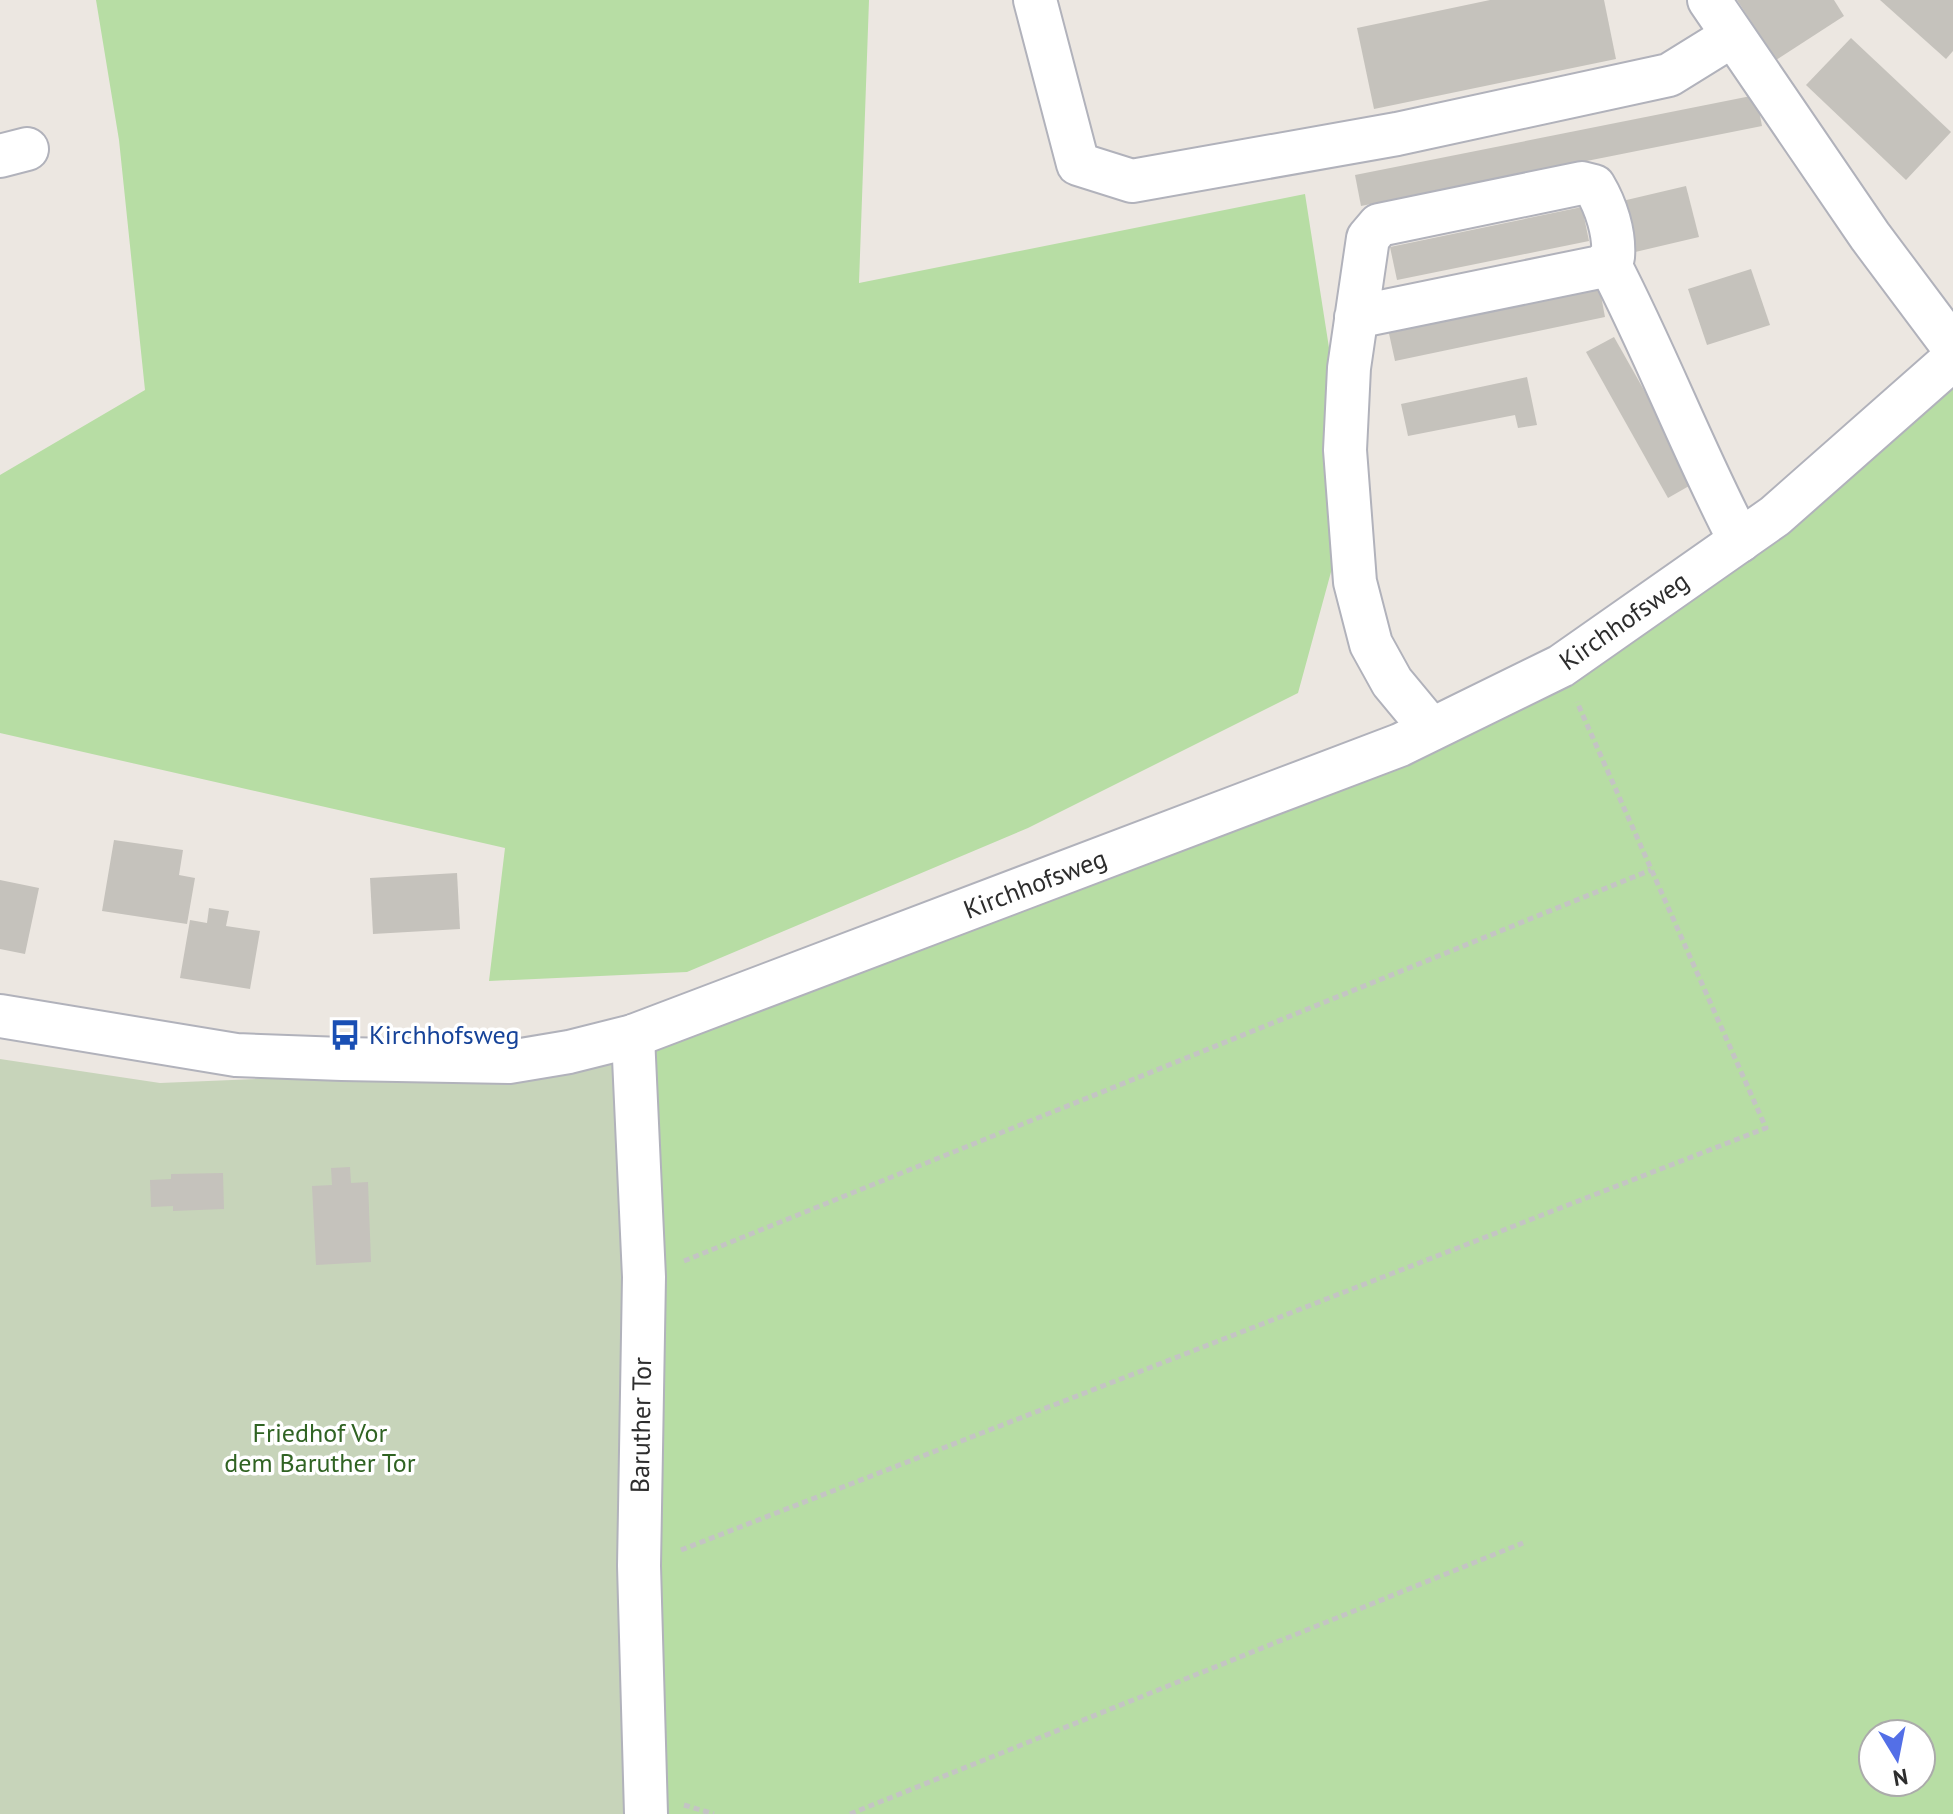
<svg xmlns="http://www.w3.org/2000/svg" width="1953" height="1814" font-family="'PT Sans',sans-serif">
	<rect width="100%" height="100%" fill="#ece7e1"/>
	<g fill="#b7dda4" fill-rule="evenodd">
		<polygon points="96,0 869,0 859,283 1305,194 1352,495 1298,693 1028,828 687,972 489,981 505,848 0,733 0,475 145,390 119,140"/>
		<path d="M1953,359V1814H634L645,1039L1551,672ZM1873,1734H1921V1782H1873Z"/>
	</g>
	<polygon fill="#c7d4ba" points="645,1039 634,1814 0,1814 0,1059 160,1083 468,1070"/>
	<g fill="#c5c2bc">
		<polygon points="1490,0 1604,0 1616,59 1374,109 1357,28"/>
		<polygon points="1737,0 1834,0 1844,16 1776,60"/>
		<polygon points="1880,0 1953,0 1953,51 1946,59"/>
		<polygon points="1851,38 1951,132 1906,180 1806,85"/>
		<polygon points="1756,95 1762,126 1361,206 1355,175"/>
		<polygon points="1686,186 1699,237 1631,253 1618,202"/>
		<polygon points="1582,207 1589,241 1397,280 1390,247"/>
		<polygon points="1751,269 1770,325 1707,345 1688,289"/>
		<polygon points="1599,285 1605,317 1395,361 1388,329"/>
		<polygon points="1614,337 1696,482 1668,498 1586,352"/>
		<polygon points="1527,377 1537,425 1518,428 1515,415 1408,436 1401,404"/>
		<polygon points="114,840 183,850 179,875 195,878 187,924 102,911"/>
		<polygon points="457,873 460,929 373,934 370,878"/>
		<polygon points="0,880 39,888 25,954 0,949"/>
		<polygon points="209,908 229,911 226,926 260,931 250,989 180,978 190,920 207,923"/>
		<polygon points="350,1167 351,1183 368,1182 371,1262 316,1265 312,1186 332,1185 331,1168"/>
		<polygon points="223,1173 224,1209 173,1211 173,1206 151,1207 150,1180 171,1179 171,1174"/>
	</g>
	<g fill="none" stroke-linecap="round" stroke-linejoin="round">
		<defs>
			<g id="minor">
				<polyline points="1035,0 1078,164 1132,181 1397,134 1669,75 1732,36"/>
				<polyline points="1709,0 1870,236 1953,347"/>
				<polyline points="0,156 27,149"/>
				<path d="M1608,261C1656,353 1692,449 1740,541"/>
				<path d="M1356,317L1600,267L1613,257C1615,233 1606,206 1594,186L1582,183L1379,225L1368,238L1349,368L1345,450L1355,582L1371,644L1392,682L1431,729"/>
				<polyline points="0,1016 236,1055 342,1059 509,1062 569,1052 633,1036 1400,745 1561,666 1775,516 1953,359"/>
				<polyline points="633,1036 644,1277 639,1566 646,1814"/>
			</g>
		</defs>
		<use href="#minor" stroke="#b1b2bb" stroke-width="46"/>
		<g stroke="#c4c4c4" stroke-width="5" stroke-dasharray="6 4" stroke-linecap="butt">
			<polyline points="684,1261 1651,870"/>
			<polyline points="681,1550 1766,1128 1577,702"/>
			<polyline points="684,1805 714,1814"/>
			<polyline points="850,1814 1523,1543"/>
		</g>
		<use href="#minor" stroke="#fff" stroke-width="42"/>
	</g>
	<defs>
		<symbol id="bus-bare" viewBox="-9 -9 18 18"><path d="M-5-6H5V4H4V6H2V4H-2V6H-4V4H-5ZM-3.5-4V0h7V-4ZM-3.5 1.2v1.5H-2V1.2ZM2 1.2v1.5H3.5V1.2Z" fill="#1a4fb4" stroke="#fff" stroke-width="2.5" paint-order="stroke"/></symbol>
	</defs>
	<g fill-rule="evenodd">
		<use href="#bus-bare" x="323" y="1013" width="44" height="44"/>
	</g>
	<g text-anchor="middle" stroke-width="7" stroke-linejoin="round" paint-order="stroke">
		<g font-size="26" fill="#2d2d2d" stroke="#fff">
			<text transform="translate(1624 621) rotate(-35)" y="9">Kirchhofsweg</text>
			<text transform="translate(1035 884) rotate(-21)" y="9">Kirchhofsweg</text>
			<text transform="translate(641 1425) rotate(-89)" y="9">Baruther Tor</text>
		</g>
		<g font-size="26" fill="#164399" stroke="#fff" text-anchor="start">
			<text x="369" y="1044">Kirchhofsweg</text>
		</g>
		<g font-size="26" fill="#306323" stroke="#fff">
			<text x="320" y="1442">Friedhof Vor<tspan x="320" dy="30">dem Baruther Tor</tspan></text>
		</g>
	</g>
	<g transform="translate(1897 1758) rotate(170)"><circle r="38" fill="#ffffff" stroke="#ababab" stroke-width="2"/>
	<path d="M0-6L14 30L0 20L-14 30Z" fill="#536fe7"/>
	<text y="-12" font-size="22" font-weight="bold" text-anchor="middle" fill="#2d2d2d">N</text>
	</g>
</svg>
